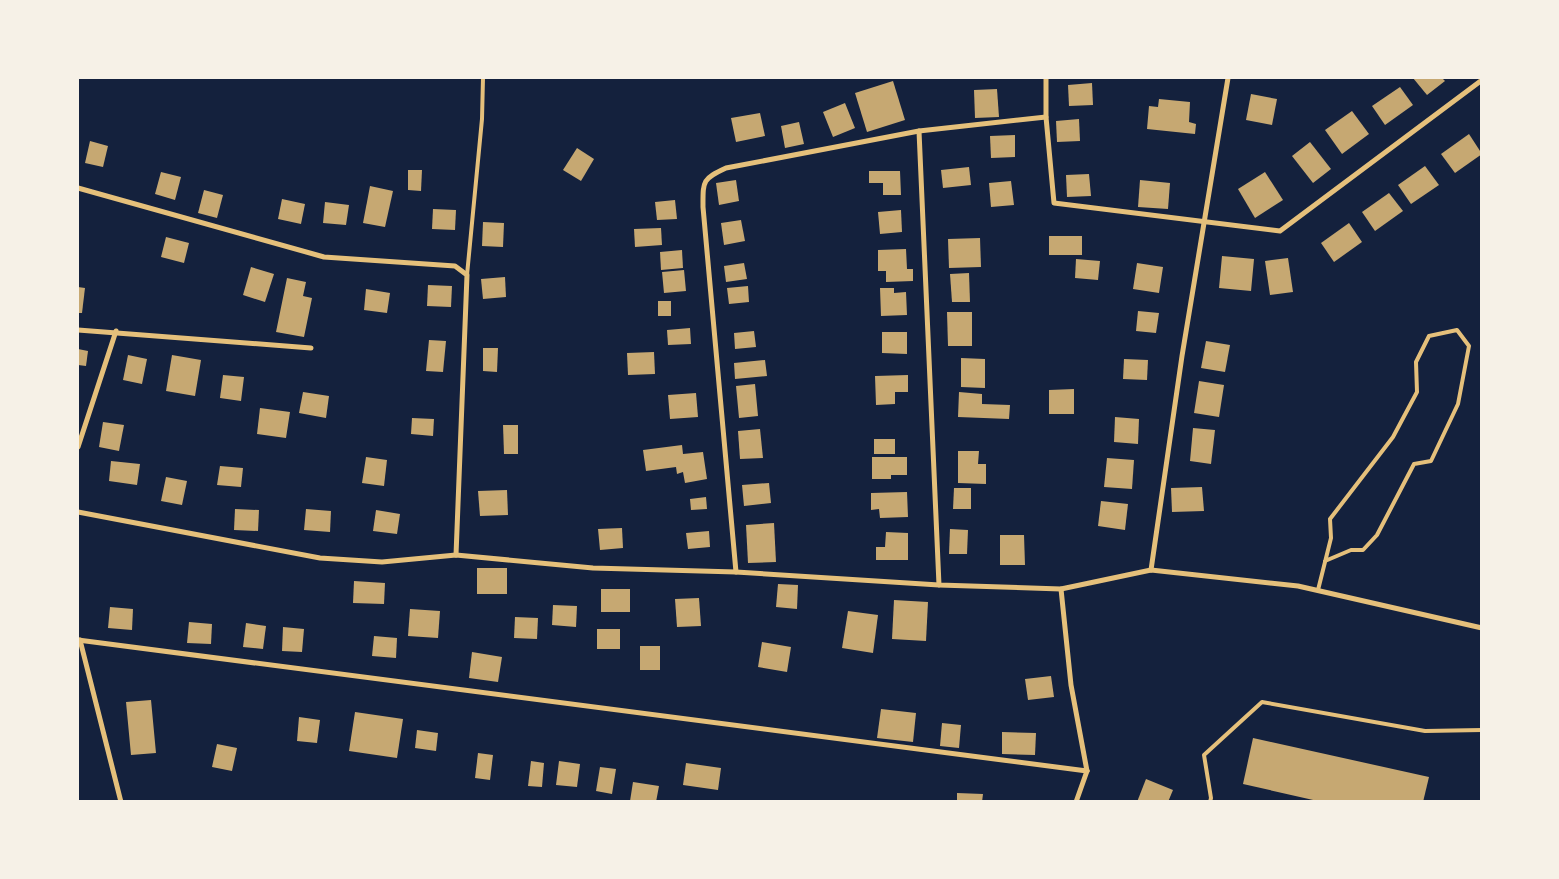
<svg xmlns="http://www.w3.org/2000/svg" width="1559" height="879" font-family="'Open Sans',sans-serif">
	<rect width="100%" height="100%" fill="#14213d"/>
	<g fill="#c6a872">
		<polygon points="1413,78 1442,78 1445,81 1427,95"/>
		<polygon points="893,81 905,120 867,132 855,93"/>
		<polygon points="1092,83 1093,105 1069,106 1068,85"/>
		<polygon points="1400,87 1413,105 1385,125 1372,106"/>
		<polygon points="997,89 999,117 975,118 974,90"/>
		<polygon points="1251,94 1277,99 1272,125 1246,120"/>
		<polygon points="1159,99 1190,102 1189,122 1196,124 1195,134 1147,129 1149,106 1158,107"/>
		<polygon points="845,103 855,128 833,137 823,112"/>
		<polygon points="1352,111 1369,134 1342,154 1325,130"/>
		<polygon points="760,113 765,136 736,142 731,118"/>
		<polygon points="1079,119 1080,141 1057,142 1056,121"/>
		<polygon points="799,122 804,144 785,148 781,126"/>
		<polygon points="1469,134 1482,154 1455,173 1441,154"/>
		<polygon points="1015,135 1015,157 991,158 990,136"/>
		<polygon points="90,141 108,146 103,167 85,163"/>
		<polygon points="1310,142 1331,169 1313,183 1292,156"/>
		<polygon points="577,148 594,159 581,181 563,170"/>
		<polygon points="1425,166 1439,185 1411,204 1398,185"/>
		<polygon points="969,167 971,185 943,188 941,170"/>
		<polygon points="408,170 422,170 421,191 408,190"/>
		<polygon points="869,171 900,171 901,195 883,195 883,183 869,183"/>
		<polygon points="161,172 181,177 175,200 155,194"/>
		<polygon points="1265,172 1283,200 1255,218 1238,189"/>
		<polygon points="1089,174 1091,196 1067,197 1066,175"/>
		<polygon points="736,180 739,201 719,205 716,183"/>
		<polygon points="1140,180 1170,183 1168,209 1138,207"/>
		<polygon points="1011,181 1014,205 991,207 989,183"/>
		<polygon points="370,186 393,191 385,227 363,223"/>
		<polygon points="204,190 223,195 217,218 198,213"/>
		<polygon points="1389,193 1403,211 1375,231 1362,212"/>
		<polygon points="282,199 305,204 301,224 278,219"/>
		<polygon points="675,200 677,219 657,220 655,202"/>
		<polygon points="325,202 349,205 346,225 323,223"/>
		<polygon points="433,209 456,210 455,230 432,229"/>
		<polygon points="901,210 902,232 880,234 878,212"/>
		<polygon points="741,220 745,241 724,245 721,223"/>
		<polygon points="483,222 504,223 503,247 482,246"/>
		<polygon points="1349,223 1362,242 1334,262 1321,243"/>
		<polygon points="661,228 662,245 635,247 634,229"/>
		<rect x="1049" y="236" width="33" height="19"/>
		<polygon points="166,237 189,243 184,263 161,257"/>
		<polygon points="980,238 981,267 949,268 948,239"/>
		<polygon points="906,249 907,269 913,269 913,281 886,282 886,271 878,271 878,250"/>
		<polygon points="682,250 683,268 661,270 660,252"/>
		<polygon points="1222,256 1254,259 1251,291 1219,288"/>
		<polygon points="1288,258 1293,292 1270,295 1265,261"/>
		<polygon points="1076,259 1100,261 1098,280 1075,278"/>
		<polygon points="744,263 747,279 726,282 724,266"/>
		<polygon points="1137,263 1163,267 1159,293 1133,289"/>
		<polygon points="251,267 274,274 265,302 243,295"/>
		<polygon points="684,270 686,291 664,293 662,272"/>
		<polygon points="969,273 970,302 952,302 950,274"/>
		<polygon points="505,277 506,297 483,299 481,279"/>
		<polygon points="287,278 306,282 303,296 312,298 304,337 276,332"/>
		<polygon points="428,285 452,286 451,307 427,306"/>
		<polygon points="748,286 749,302 729,304 727,288"/>
		<polygon points="78,287 85,288 82,313 78,313"/>
		<polygon points="880,288 894,288 894,293 906,292 907,315 881,316"/>
		<polygon points="366,289 390,293 387,313 364,310"/>
		<rect x="658" y="301" width="13" height="15"/>
		<polygon points="1138,311 1159,313 1156,333 1136,331"/>
		<polygon points="947,312 972,312 972,346 948,346"/>
		<polygon points="690,328 691,344 668,345 667,330"/>
		<polygon points="754,331 756,347 735,349 734,333"/>
		<polygon points="882,332 907,332 907,354 882,353"/>
		<polygon points="429,340 446,341 443,372 426,371"/>
		<polygon points="1206,341 1230,345 1225,372 1201,368"/>
		<polygon points="483,348 498,348 497,372 483,371"/>
		<polygon points="78,349 88,351 86,366 78,365"/>
		<polygon points="654,352 655,374 628,375 627,353"/>
		<polygon points="128,355 147,359 142,384 123,380"/>
		<polygon points="172,355 201,360 195,396 166,391"/>
		<polygon points="961,358 985,359 985,388 961,387"/>
		<polygon points="1124,359 1148,360 1147,380 1123,379"/>
		<polygon points="765,360 767,376 735,379 734,363"/>
		<polygon points="223,375 244,377 241,401 220,398"/>
		<polygon points="908,375 908,392 895,392 895,404 876,405 875,376"/>
		<polygon points="1199,381 1224,385 1219,417 1194,413"/>
		<polygon points="755,384 758,416 739,418 736,386"/>
		<polygon points="1074,389 1074,414 1049,414 1049,390"/>
		<polygon points="303,392 329,396 326,418 299,413"/>
		<polygon points="959,392 982,394 982,404 1010,405 1009,419 958,417"/>
		<polygon points="696,393 698,417 670,419 668,395"/>
		<polygon points="260,408 290,412 286,438 257,434"/>
		<polygon points="1115,417 1139,419 1138,444 1114,442"/>
		<polygon points="412,418 434,419 433,436 411,434"/>
		<polygon points="103,422 124,425 119,451 99,447"/>
		<polygon points="503,425 518,425 518,454 504,454"/>
		<polygon points="1193,428 1215,430 1211,464 1190,461"/>
		<polygon points="760,429 763,458 740,459 738,431"/>
		<rect x="874" y="439" width="21" height="15"/>
		<polygon points="682,445 683,454 703,452 707,479 685,483 683,472 677,474 676,467 646,471 643,450"/>
		<polygon points="958,451 979,451 978,464 986,464 986,484 958,483"/>
		<polygon points="366,457 387,460 384,486 362,483"/>
		<polygon points="872,457 907,457 907,475 891,475 891,479 872,479"/>
		<polygon points="1107,458 1134,460 1132,489 1104,487"/>
		<polygon points="111,461 140,464 137,485 109,481"/>
		<polygon points="220,466 243,468 241,487 217,485"/>
		<polygon points="166,477 187,481 182,505 161,501"/>
		<polygon points="769,483 771,503 744,506 742,485"/>
		<polygon points="1202,487 1204,511 1172,512 1171,488"/>
		<polygon points="954,488 971,488 971,509 953,509"/>
		<polygon points="507,490 508,515 480,516 478,491"/>
		<polygon points="907,492 908,517 880,518 879,509 871,510 871,493"/>
		<polygon points="706,497 707,509 691,510 690,499"/>
		<polygon points="1101,501 1128,504 1125,530 1098,526"/>
		<polygon points="235,509 259,510 258,531 234,530"/>
		<polygon points="306,509 331,511 330,532 304,530"/>
		<polygon points="376,510 400,514 397,534 373,531"/>
		<polygon points="774,523 776,562 748,563 746,525"/>
		<polygon points="622,528 623,548 600,550 598,529"/>
		<polygon points="950,529 968,530 967,554 949,554"/>
		<polygon points="709,531 710,547 688,549 686,533"/>
		<polygon points="886,532 908,533 908,560 876,560 876,547 885,547"/>
		<polygon points="1000,535 1024,535 1025,565 1000,565"/>
		<rect x="477" y="568" width="30" height="26"/>
		<polygon points="354,581 385,583 384,604 353,603"/>
		<polygon points="778,584 798,585 797,609 776,607"/>
		<rect x="601" y="589" width="29" height="23"/>
		<polygon points="699,598 701,626 677,627 675,599"/>
		<polygon points="894,600 928,602 926,641 892,639"/>
		<polygon points="553,605 577,606 576,627 552,625"/>
		<polygon points="110,607 133,609 132,630 108,628"/>
		<polygon points="410,609 440,611 438,638 408,636"/>
		<polygon points="848,611 878,615 873,653 842,648"/>
		<polygon points="515,617 538,618 537,639 514,638"/>
		<polygon points="189,622 212,624 211,644 187,643"/>
		<polygon points="246,623 266,626 263,649 243,647"/>
		<polygon points="283,627 304,629 302,652 282,651"/>
		<rect x="597" y="629" width="23" height="20"/>
		<polygon points="374,636 397,638 396,658 372,656"/>
		<polygon points="762,642 791,647 787,672 758,667"/>
		<rect x="640" y="646" width="20" height="24"/>
		<polygon points="472,652 502,657 498,682 469,678"/>
		<polygon points="1051,676 1054,697 1028,700 1025,679"/>
		<polygon points="151,700 156,753 131,755 126,702"/>
		<polygon points="881,709 916,713 913,742 877,738"/>
		<polygon points="355,712 403,719 397,758 349,751"/>
		<polygon points="299,717 320,720 317,743 297,741"/>
		<polygon points="942,723 961,725 959,748 940,746"/>
		<polygon points="417,730 438,733 436,751 415,748"/>
		<polygon points="1002,732 1036,733 1035,755 1002,754"/>
		<polygon points="1253,738 1429,777 1423,802 1322,802 1243,784"/>
		<polygon points="217,744 237,748 232,771 212,767"/>
		<polygon points="478,753 493,755 490,780 475,778"/>
		<polygon points="531,761 544,763 542,787 528,786"/>
		<polygon points="559,761 580,764 577,787 556,785"/>
		<polygon points="686,763 721,768 718,790 683,785"/>
		<polygon points="600,767 616,769 612,794 596,791"/>
		<polygon points="1146,779 1173,790 1168,802 1137,802"/>
		<polygon points="633,782 659,786 656,802 630,801"/>
		<polygon points="957,793 983,794 982,802 957,802"/>
	</g>
	<g fill="none" stroke-linecap="round" stroke-linejoin="round">
		<g stroke="#e5c07b" stroke-width="4">
			<polyline points="467,275 482,119 483,78"/>
			<polyline points="1318,590 1331,538 1330,519 1393,437 1417,392 1416,362 1429,336 1457,330 1469,346 1458,404 1431,461 1414,464 1377,535 1363,550 1351,550 1325,561"/>
			<polyline points="1210,802 1211,798 1204,755 1262,702 1425,731 1482,730"/>
		</g>
		<g stroke="#e5c07b" stroke-width="5">
			<polyline points="1046,78 1046,117 1054,203 1280,231 1482,80"/>
			<polyline points="78,188 324,257 455,266 467,275 456,555"/>
			<polyline points="78,330 311,348"/>
			<polyline points="78,447 116,331"/>
			<polyline points="78,512 320,558 382,562 456,555 593,568 736,572 939,585 1061,589 1151,570 1298,586 1482,628"/>
			<polyline points="1151,570 1182,356 1228,78"/>
			<path d="M736,572L703,207C703,181 702,179 726,168L919,131"/>
			<polyline points="939,585 919,131 1046,117"/>
			<polyline points="1061,589 1071,685 1087,771"/>
			<polyline points="78,640 1087,771"/>
			<polyline points="80,640 121,802"/>
			<polyline points="1076,802 1087,771"/>
		</g>
	</g>
	<rect width="1559" height="879" fill="none" stroke="#f6f1e7" stroke-width="158"/>
</svg>
